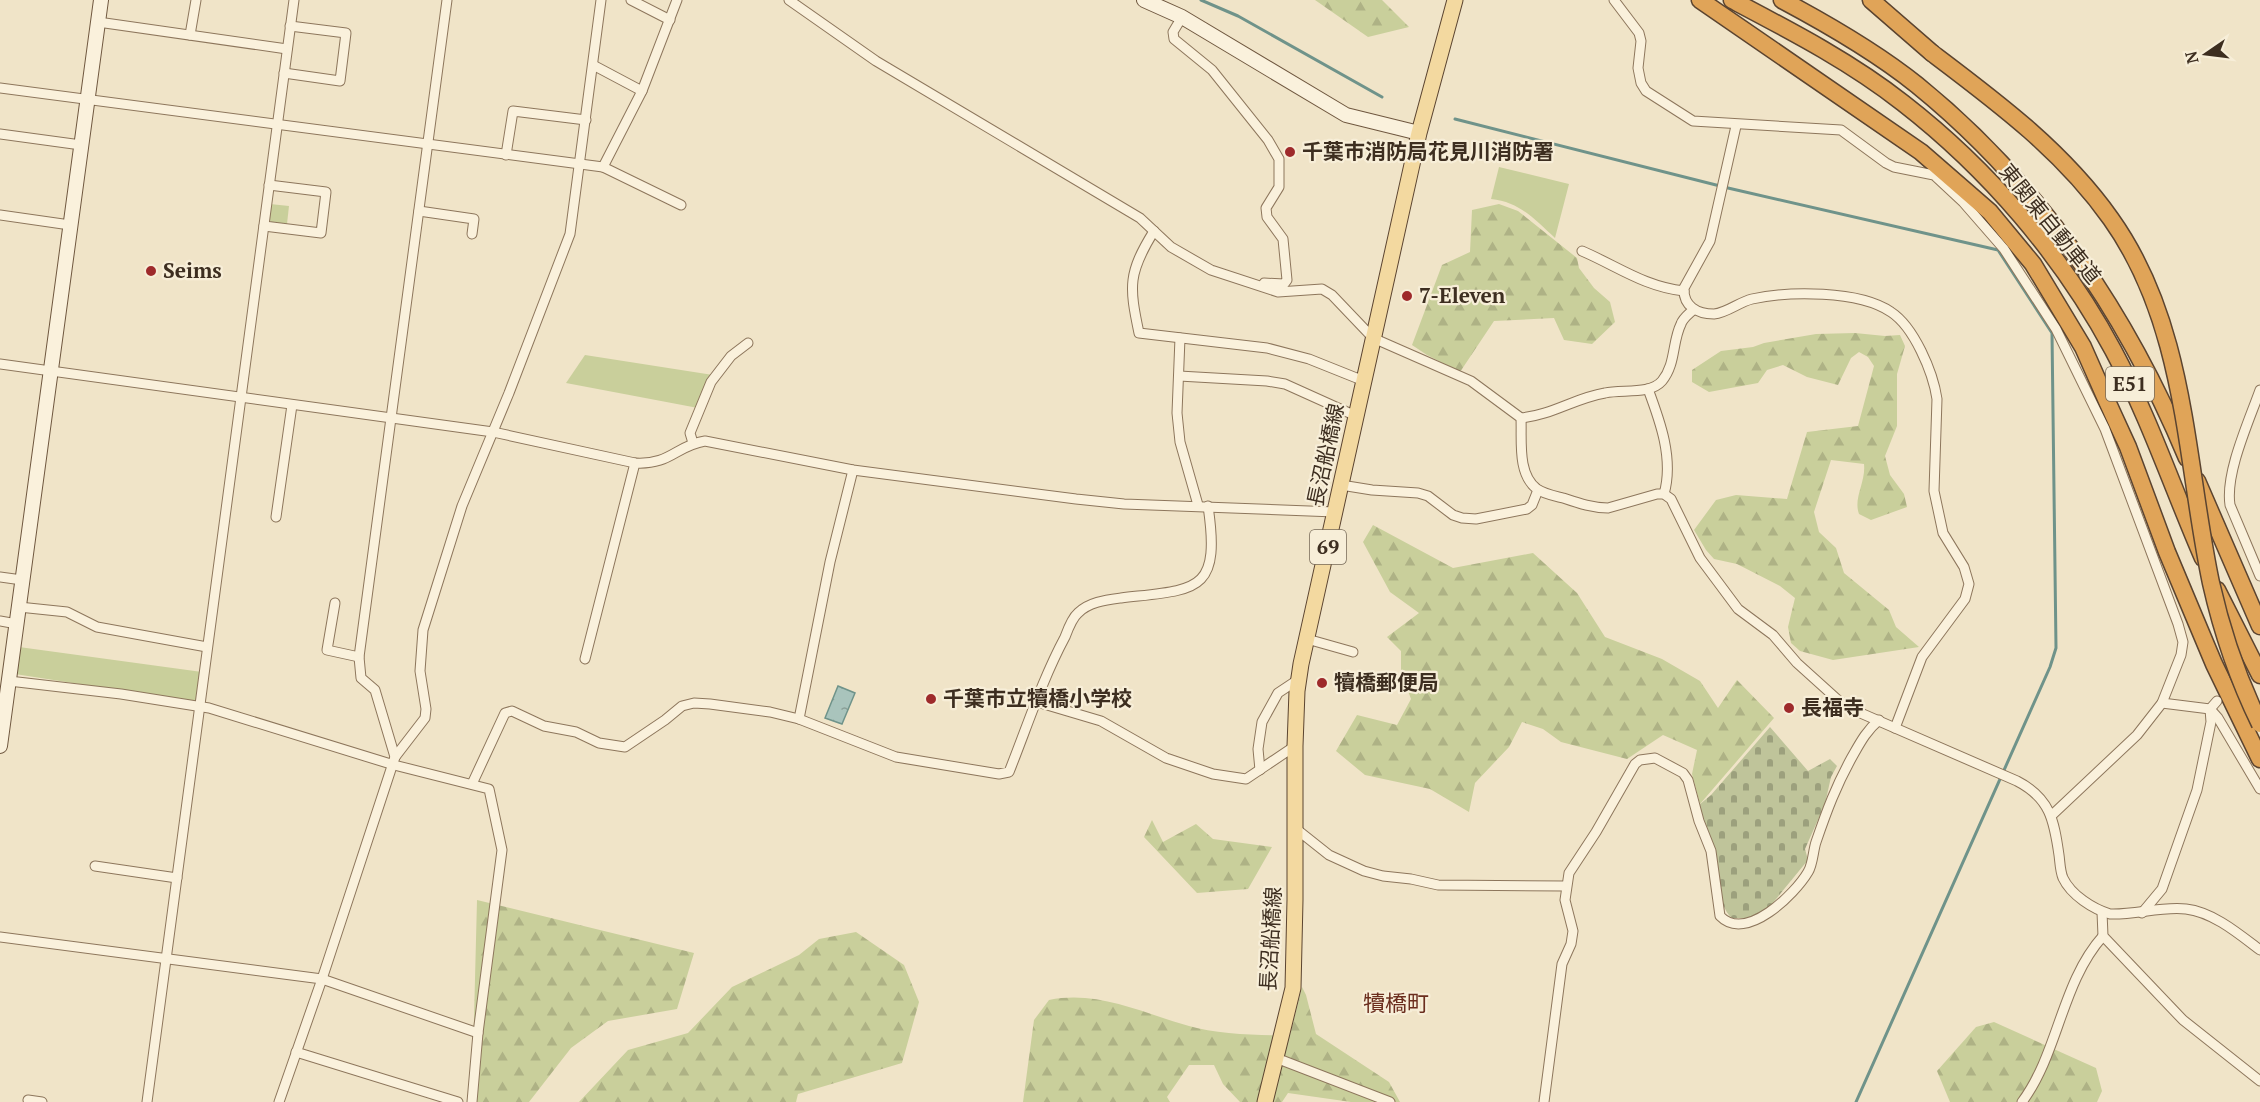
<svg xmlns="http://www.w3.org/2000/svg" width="2260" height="1102" font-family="'PT Serif','Noto Sans JP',serif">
	<defs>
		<pattern id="forest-firs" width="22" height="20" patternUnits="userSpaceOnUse" patternTransform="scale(1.5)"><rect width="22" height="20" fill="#c9cf9b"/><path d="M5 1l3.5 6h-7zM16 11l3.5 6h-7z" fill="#aeb285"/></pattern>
		<pattern id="cemetery-stones" width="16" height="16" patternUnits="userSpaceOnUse" patternTransform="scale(1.5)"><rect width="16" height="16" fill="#bfc49a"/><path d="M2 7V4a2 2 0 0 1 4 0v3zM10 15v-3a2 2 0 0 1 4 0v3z" fill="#9ca07d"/></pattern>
		<pattern id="water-ripples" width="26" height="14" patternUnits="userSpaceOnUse" patternTransform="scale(1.5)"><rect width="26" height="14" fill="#a9c4bc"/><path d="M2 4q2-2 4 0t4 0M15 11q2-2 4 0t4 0" fill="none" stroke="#8ba098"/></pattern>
	</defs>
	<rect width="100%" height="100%" fill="#f0e4c8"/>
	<g fill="url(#forest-firs)">
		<polygon points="1315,0 1382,0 1409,27 1368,37"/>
		<polygon points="1499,204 1518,211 1577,258 1579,268 1594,288 1610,302 1615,322 1592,344 1564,340 1554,318 1494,321 1460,372 1427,355 1412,345 1442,265 1470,252 1472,210"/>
		<path d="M1855,333L1885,336L1900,335L1905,346L1897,374V426L1885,456L1890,475L1904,494L1907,507L1871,520L1859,514C1853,498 1866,482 1864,464L1831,460L1814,512L1819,532L1836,548L1844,573L1889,610L1896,627L1919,647L1833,660L1800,651L1791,643L1788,627L1795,598L1780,586L1737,564L1714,559L1706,550L1694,530L1716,500L1736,495L1787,499L1807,432L1858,426L1874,366L1868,357L1859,352L1851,358L1838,385L1807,377L1783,365L1767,370L1758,383L1709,392L1692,382V370L1721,351L1753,347L1764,343L1816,334Z"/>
		<polygon points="1373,525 1453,568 1533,553 1577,593 1605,637 1662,659 1700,681 1718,708 1737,680 1774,718 1700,804 1692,774 1697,750 1663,735 1627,759 1561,742 1543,729 1522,722 1509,747 1475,783 1469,812 1430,789 1365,775 1336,751 1357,715 1397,725 1411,699 1401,672 1401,651 1387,637 1419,613 1390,592 1363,542"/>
		<polygon points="1152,820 1163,842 1196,824 1213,839 1272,847 1248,889 1197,893 1144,837"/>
		<polygon points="477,900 694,953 677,1009 608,1021 571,1048 529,1102 468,1102 473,1058"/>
		<polygon points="856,932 904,965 919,1002 902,1063 798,1094 796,1102 579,1102 628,1050 688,1033 732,987 799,955 819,939"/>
		<path d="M1302,987L1306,995L1316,1034L1389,1082L1400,1102H1351L1288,1093L1282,1102H1240L1223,1084L1214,1065H1189L1167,1097L1170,1102H1023L1034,1020L1049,1000C1098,990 1142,1013 1189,1026C1217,1034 1261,1036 1290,1035Z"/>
		<polygon points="1994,1022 2096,1068 2102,1091 2097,1102 1950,1102 1937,1071 1976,1027"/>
	</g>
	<path fill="url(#cemetery-stones)" d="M1770,727L1808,771L1830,759L1837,766L1831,777L1825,804L1805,849L1808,860L1767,910L1750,918H1732C1716,905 1719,866 1713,846C1708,832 1702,820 1699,805L1711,795Z"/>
	<g fill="#c9cf9b">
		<path d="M1499,167L1569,184L1555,238C1534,219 1520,202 1491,199Z"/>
		<polygon points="270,204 289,206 287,224 271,222 269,219"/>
		<polygon points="585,355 713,375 698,408 566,383"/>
		<polygon points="19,647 202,672 199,698 195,702 15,674"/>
	</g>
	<polygon fill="url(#water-ripples)" stroke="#6f938a" stroke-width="1.5" points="838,686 855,693 842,724 825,718"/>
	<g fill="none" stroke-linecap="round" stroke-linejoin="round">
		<g stroke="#6f938a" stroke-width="3">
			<polyline points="1201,0 1238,16 1382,97"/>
			<polyline points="1455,119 1728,188 1998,250 2052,333 2056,648 2050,667 1856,1102"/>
		</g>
		<defs>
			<g id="street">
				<polyline points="631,0 670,20"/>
				<path d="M789,0L876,61L1140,218L1171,247L1211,270L1278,292L1322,289L1332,295L1373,338L1471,381L1521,418C1522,440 1517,474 1537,489C1544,494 1555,496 1563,498C1578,503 1592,508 1608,508L1657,494H1664L1671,499L1700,558L1738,609L1773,635L1797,663L1838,700L1849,708L2017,781C2050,798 2054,820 2059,855C2060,862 2060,871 2063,878C2071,895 2093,909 2110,914C2135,915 2162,906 2186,909C2213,912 2239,934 2260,950"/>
				<polyline points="1614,0 1639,33 1641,41 1638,68 1641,83 1646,91 1693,121 1841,130 1886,163 1894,167 1934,175 1963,202 2004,249 2056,329 2105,429 2178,624 2183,642 2181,655 2162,703 2137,735 2051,816"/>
				<polyline points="1182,17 1173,32 1174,39 1212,70 1268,140 1279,159 1279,187 1266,208 1267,217 1283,239 1287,280 1284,284 1264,283"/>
				<polyline points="98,22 287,49"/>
				<polyline points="190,35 196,0"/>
				<polyline points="593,65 642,91"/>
				<polyline points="284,73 340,81 346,33 290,26"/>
				<polyline points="0,88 603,167 681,205"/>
				<path d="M1736,126L1710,241L1684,288C1683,306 1697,314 1714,314C1727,313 1739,302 1752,299C1788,291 1859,290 1891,312C1914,327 1933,372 1937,399L1934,491L1943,533L1964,567L1969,584L1965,599L1922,657L1895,728"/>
				<polyline points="0,134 81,145"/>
				<polyline points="506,155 513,111 586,120"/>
				<polyline points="603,167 642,91 677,0"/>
				<polyline points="419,211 474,219 472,234"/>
				<polyline points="0,215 70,225"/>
				<polyline points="264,226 321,233 326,192 269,185"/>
				<path d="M1154,231C1128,273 1129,286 1139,333L1267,348L1309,359L1364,381"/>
				<path d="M1582,251C1617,266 1645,287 1684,291"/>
				<polyline points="1180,338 1177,413 1180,442 1198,505"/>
				<path d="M0,364L493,432L635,463C671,465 675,446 705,441L853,470L1076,499L1124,504L1335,512"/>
				<polyline points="1179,376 1267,381 1285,384 1356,416"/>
				<path d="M1648,389C1660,421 1674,459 1664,494"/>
				<path d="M2260,390C2249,421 2225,473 2230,505L2260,576"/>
				<path d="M1521,418C1552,415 1575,398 1605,393C1622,389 1650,395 1662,381C1676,364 1672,342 1681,324C1683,318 1689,314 1693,310"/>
				<polyline points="693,443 690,433 711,382 731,356 748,343"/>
				<polyline points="1341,485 1372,490 1418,493 1428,496 1453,515 1462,518 1476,519 1527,509 1532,505 1538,490"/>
				<polyline points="276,517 292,405"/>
				<polyline points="0,577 22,580"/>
				<polyline points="335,603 327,650 359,657"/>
				<polyline points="19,607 67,612 97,627 207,647"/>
				<polyline points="0,621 17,624"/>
				<polyline points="1307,639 1353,652"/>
				<polyline points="585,659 635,463"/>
				<polyline points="9,681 121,694 209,708 394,765 489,789 502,850 478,1033 472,1102"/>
				<polyline points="1037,702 1101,721 1166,758 1213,774 1246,779 1295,746"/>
				<polyline points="2162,703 2210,709 2218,718 2260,789"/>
				<polyline points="799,719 830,562 853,470"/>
				<polyline points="395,757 425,718 426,709 420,671 423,630 462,506 509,393 570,234 601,0"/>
				<polyline points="1260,770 1258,749 1262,722 1278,693 1299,679"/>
				<path d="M472,784L505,713L512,711L544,726L576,732L599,743L625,747L665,720L682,706L694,703L710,704L770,712L799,719L896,757L999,774L1009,772C1027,727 1042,680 1065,637C1068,629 1072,618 1078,613C1089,602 1106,600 1121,598C1197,589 1221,594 1208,506"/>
				<polyline points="1295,828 1329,855 1364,871 1383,876 1411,879 1438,885 1565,886"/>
				<polyline points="95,866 177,878"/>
				<polyline points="2102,912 2103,936 2183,1020 2260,1081"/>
				<polyline points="2142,913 2162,889 2197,790 2211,722 2210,709 2217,701"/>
				<polyline points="0,937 322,979 478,1033"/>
				<polyline points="296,1052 458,1102"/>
				<polyline points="1276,1058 1390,1102"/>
				<polyline points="28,1100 42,1102"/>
				<polyline points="147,1102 294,0"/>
				<polyline points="279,1102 322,979 395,757 375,690 361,678 359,657 447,0"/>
				<path d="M1544,1102L1562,964L1571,944L1573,931L1565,900L1569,873L1596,832L1635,764L1640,760L1655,758L1683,773L1688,780L1699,821L1711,851L1720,916C1746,943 1795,894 1808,872C1813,864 1813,851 1816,842C1827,810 1836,786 1852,757C1860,743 1866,731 1879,720"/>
				<path d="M2022,1102C2059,1052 2061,983 2103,936"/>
			</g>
			<g id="secondary">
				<polyline points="1144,0 1182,17 1346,115 1419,133"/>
				<polyline points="0,746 101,0"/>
			</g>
			<polyline id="primary" points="1265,1102 1293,988 1295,900 1295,746 1297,691 1301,664 1419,133 1455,0"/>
			<g id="highway">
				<polyline points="1700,0 1921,152 1990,212 2033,264 2083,347 2106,399 2128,447 2167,552 2214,664 2260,759"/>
				<path d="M1732,0C1791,31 1851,62 1903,103C1988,169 2062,255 2113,350C2149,417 2173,489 2203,558"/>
				<path d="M1782,0C1829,25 1876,52 1917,85C2039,184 2127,314 2187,458"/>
				<polyline points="1871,0 1932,53"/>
				<polyline points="2197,481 2260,626"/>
				<polyline points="2217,590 2260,675"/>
			</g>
		</defs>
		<use href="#street" stroke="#8d765c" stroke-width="11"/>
		<use href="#secondary" stroke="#6f573f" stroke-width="16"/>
		<use href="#primary" stroke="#5b4430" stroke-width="17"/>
		<use href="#highway" stroke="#5b4430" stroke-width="19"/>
		<use href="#street" stroke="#faf1dc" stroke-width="9"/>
		<use href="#secondary" stroke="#faf1dc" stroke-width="14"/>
		<use href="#primary" stroke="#f3d9a0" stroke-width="15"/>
		<use href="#highway" stroke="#e0a458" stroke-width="16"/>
		<defs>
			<path id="highway-bridge" d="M1932,53C1997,102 2063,151 2111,219C2187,326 2185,460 2211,583C2222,632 2238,679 2260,724"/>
		</defs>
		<use href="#highway-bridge" stroke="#5b4430" stroke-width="19" stroke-linecap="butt"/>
		<use href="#highway-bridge" stroke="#e0a458" stroke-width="16"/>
	</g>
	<g fill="#9e2a2b" stroke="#f7eed8" stroke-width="2">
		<circle cx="1290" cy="152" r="6"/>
		<circle cx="151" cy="271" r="6"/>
		<circle cx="1407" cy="296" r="6"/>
		<circle cx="1322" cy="683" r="6"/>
		<circle cx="931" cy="699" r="6"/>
		<circle cx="1789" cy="708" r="6"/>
	</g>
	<g text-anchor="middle" stroke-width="4.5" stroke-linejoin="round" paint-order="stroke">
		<g fill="#f7eed8" stroke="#756857" stroke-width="1.5">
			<rect x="2106" y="367" width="48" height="34" rx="4.5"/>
			<rect x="1310" y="530" width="36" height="34" rx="4.5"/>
		</g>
		<g font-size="20" font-weight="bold" fill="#3d2e20">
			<text x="2130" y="391">E51</text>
			<text x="1328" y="554">69</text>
		</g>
		<g font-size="21" font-weight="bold" fill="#3d2e20" stroke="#f7eed8" text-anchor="start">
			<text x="1302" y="159">千葉市消防局花見川消防署</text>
			<text x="163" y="278">Seims</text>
			<text x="1419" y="303">7-Eleven</text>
			<text x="1334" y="690">犢橋郵便局</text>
			<text x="943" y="706">千葉市立犢橋小学校</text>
			<text x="1801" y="715">長福寺</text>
		</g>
		<g font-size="21" fill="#3d2e20" stroke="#f7eed8">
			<text transform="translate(2050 224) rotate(51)" y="7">東関東自動車道</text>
			<text transform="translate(1326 455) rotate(-78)" y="7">長沼船橋線</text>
			<text transform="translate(1271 939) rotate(-87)" y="7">長沼船橋線</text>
		</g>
		<g font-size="22" fill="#6b2e1e" stroke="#f7eed8">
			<text x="1396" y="1011">犢橋町</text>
		</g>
	</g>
	<g transform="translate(2206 54) rotate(256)" stroke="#f7eed8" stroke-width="4.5" paint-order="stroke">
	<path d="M0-4.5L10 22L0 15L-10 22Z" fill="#3d2e20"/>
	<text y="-9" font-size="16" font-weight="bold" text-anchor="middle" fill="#3d2e20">N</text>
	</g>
</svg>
